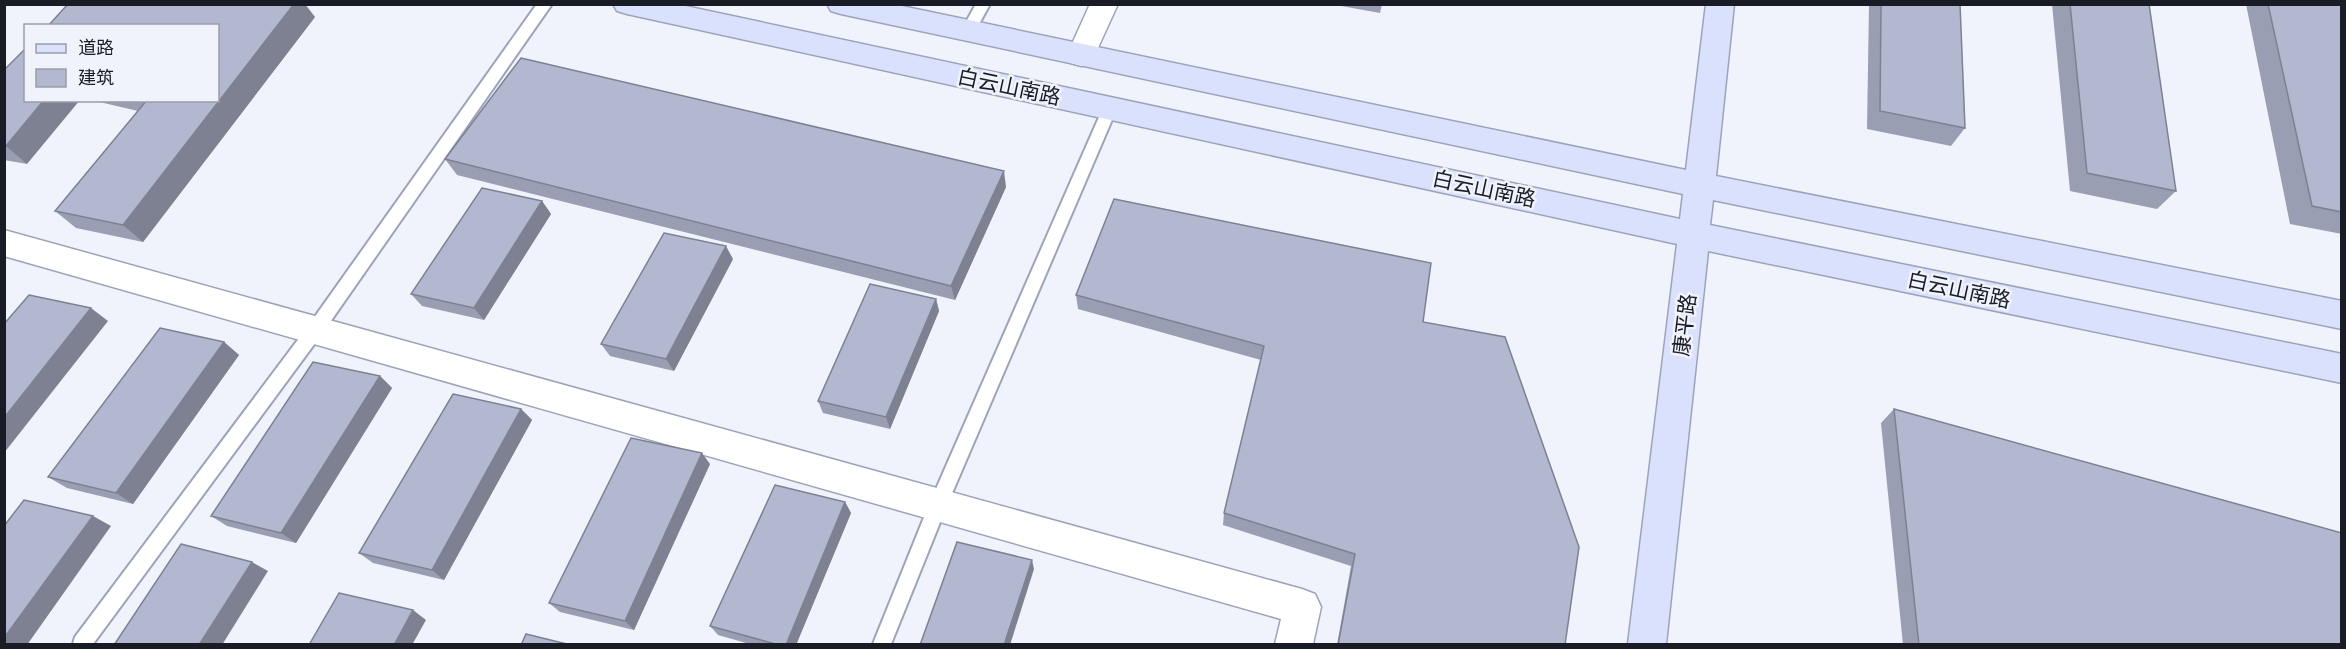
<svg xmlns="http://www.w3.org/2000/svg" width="2346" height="649" font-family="Helvetica,'Noto Sans SC',sans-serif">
	<rect width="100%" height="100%" fill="#f0f3fc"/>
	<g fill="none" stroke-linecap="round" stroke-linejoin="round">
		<defs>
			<g id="lane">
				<polygon points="537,4 552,4 321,335 93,644 73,644 75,637 309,325"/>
				<polygon points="976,4 990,4 973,35 963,35 961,31"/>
				<polygon points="1110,102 1115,104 1117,108 947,505 891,644 873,644 929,505 1103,108 1105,104"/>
			</g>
			<g id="street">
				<polygon points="1090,4 1118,4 1091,63 1081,66 1071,63 1067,55"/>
				<polygon points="4,230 1302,589 1315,594 1321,607 1313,644 1275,644 1281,619 4,256"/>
			</g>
			<polygon id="secondary" points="613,4 676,4 1680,219 1683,194 841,14 831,11 827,4 892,4 1686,170 1706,4 1734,4 1716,176 2342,301 2342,329 1713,200 1710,225 2342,354 2342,383 1708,251 1666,644 1628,644 1677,244 627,14 617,11"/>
		</defs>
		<use href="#lane" stroke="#9da4b9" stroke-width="4"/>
		<use href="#street" stroke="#9da4b9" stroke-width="3"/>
		<use href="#secondary" stroke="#9da4b9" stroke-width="3"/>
		<use href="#lane" fill="#fff" fill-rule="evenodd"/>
		<use href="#street" fill="#fff" fill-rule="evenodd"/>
		<use href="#secondary" fill="#dae1fd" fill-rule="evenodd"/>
	</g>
	<g fill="#999eb2">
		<polygon points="1330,4 1382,4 1380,13"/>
		<polygon points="1869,4 1960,4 1965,128 1951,146 1867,129"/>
		<polygon points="2052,4 2149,4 2176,191 2157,209 2070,191"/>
		<polygon points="2246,4 2342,4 2342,234 2290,224"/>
		<polygon points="315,17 143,242 76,228 55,211 138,111 91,100 218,100"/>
		<polygon points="4,70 27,164 4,160"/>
		<polygon points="445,159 1006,187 955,300 457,175"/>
		<polygon points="542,201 551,214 484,320 422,306 411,294"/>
		<polygon points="733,259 674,371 610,356 601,344"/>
		<polygon points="1076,295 1423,322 1565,645 1337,645 1351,566 1223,525 1224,513 1261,360 1078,309"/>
		<polygon points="936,299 939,311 890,429 823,413 818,401"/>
		<polygon points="224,342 239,355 133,504 67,488 48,477"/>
		<polygon points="380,376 392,388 296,543 227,526 211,516"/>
		<polygon points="521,409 532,420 444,580 373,563 359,553"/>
		<polygon points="1894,409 2342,645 1903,645 1881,423"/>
		<polygon points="710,464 634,630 560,612 549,603"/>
		<polygon points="845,502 851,513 796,645 753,645 718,635 710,626"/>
	</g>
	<g fill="#7d8191">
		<polygon points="294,4 305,4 315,17 143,242 123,225"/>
		<polygon points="44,100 80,100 27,164 6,146"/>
		<polygon points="1004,171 1006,187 955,300 951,286"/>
		<polygon points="542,201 551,214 484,320 474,308"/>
		<polygon points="726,246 733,259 674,371 666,359"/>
		<polygon points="936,299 939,311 890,429 886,417"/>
		<polygon points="91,308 108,321 4,453 4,418"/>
		<polygon points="224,342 239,355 133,504 116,493"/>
		<polygon points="380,376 392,388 296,543 281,533"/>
		<polygon points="521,409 532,420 444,580 432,570"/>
		<polygon points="702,453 710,464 634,630 625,621"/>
		<polygon points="845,502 851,513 796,645 786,645"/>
		<polygon points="93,516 111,526 27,645 4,645 4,638"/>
		<polygon points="1032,560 1034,569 1010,645 1004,645"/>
		<polygon points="252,562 268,571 222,645 199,645"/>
		<polygon points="413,610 426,620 412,645 394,645"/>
	</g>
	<g fill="#b2b8cf" stroke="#7d8191" stroke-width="1.5">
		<polygon points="68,4 294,4 123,225 55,211 147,100 218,100 218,26 48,26"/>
		<polygon points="1881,4 1960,4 1965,128 1880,111"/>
		<polygon points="2070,4 2149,4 2176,191 2087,173"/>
		<polygon points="2268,4 2342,4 2342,212 2312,206"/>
		<polygon points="26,48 26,100 44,100 6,146 4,146 4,70"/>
		<polygon points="521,58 1004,171 951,286 445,159"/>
		<polygon points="482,188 542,201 474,308 411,294"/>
		<polygon points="1114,199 1431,263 1423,322 1505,337 1579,547 1565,645 1338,645 1355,554 1224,513 1264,346 1076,295"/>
		<polygon points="664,233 726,246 666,359 601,344"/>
		<polygon points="870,284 936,299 886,417 818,401"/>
		<polygon points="29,295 91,308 4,418 4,324"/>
		<polygon points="160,328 224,342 116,493 48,477"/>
		<polygon points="313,362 380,376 281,533 211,516"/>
		<polygon points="453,394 521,409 432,570 359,553"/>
		<polygon points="1894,409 2342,533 2342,645 1919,645"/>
		<polygon points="631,438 702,453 625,621 549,603"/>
		<polygon points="775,485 845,502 786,645 779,645 710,626"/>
		<polygon points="24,500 93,516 4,638 4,526"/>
		<polygon points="957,542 1032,560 1004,645 920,645"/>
		<polygon points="181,544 252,562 199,645 114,645"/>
		<polygon points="339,593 413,610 394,645 309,645"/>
		<polygon points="526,634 571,645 521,645"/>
	</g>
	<g text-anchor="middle" stroke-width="5" stroke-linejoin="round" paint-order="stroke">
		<g font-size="21" fill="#1a1c25" stroke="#f0f3fc">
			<text transform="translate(1009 87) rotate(12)" y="7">白云山南路</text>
			<text transform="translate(1484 189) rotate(12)" y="7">白云山南路</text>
			<text transform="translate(1959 290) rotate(12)" y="7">白云山南路</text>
			<text transform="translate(1685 325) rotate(-83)" y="7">康平路</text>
		</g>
	</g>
	<rect width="2346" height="649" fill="none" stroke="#1a1c25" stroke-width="12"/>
	<rect x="24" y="24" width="195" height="78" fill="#f0f3fc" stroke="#9a9da6" stroke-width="1.5"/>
	<rect x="36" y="44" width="30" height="9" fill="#dae1fd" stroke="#9a9da6" stroke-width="1.5"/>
	<text x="78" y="54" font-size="18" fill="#1a1c25">道路</text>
	<rect x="36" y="69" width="30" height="18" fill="#b2b8cf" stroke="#9a9da6" stroke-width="1.5"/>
	<text x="78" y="84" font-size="18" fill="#1a1c25">建筑</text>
</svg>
